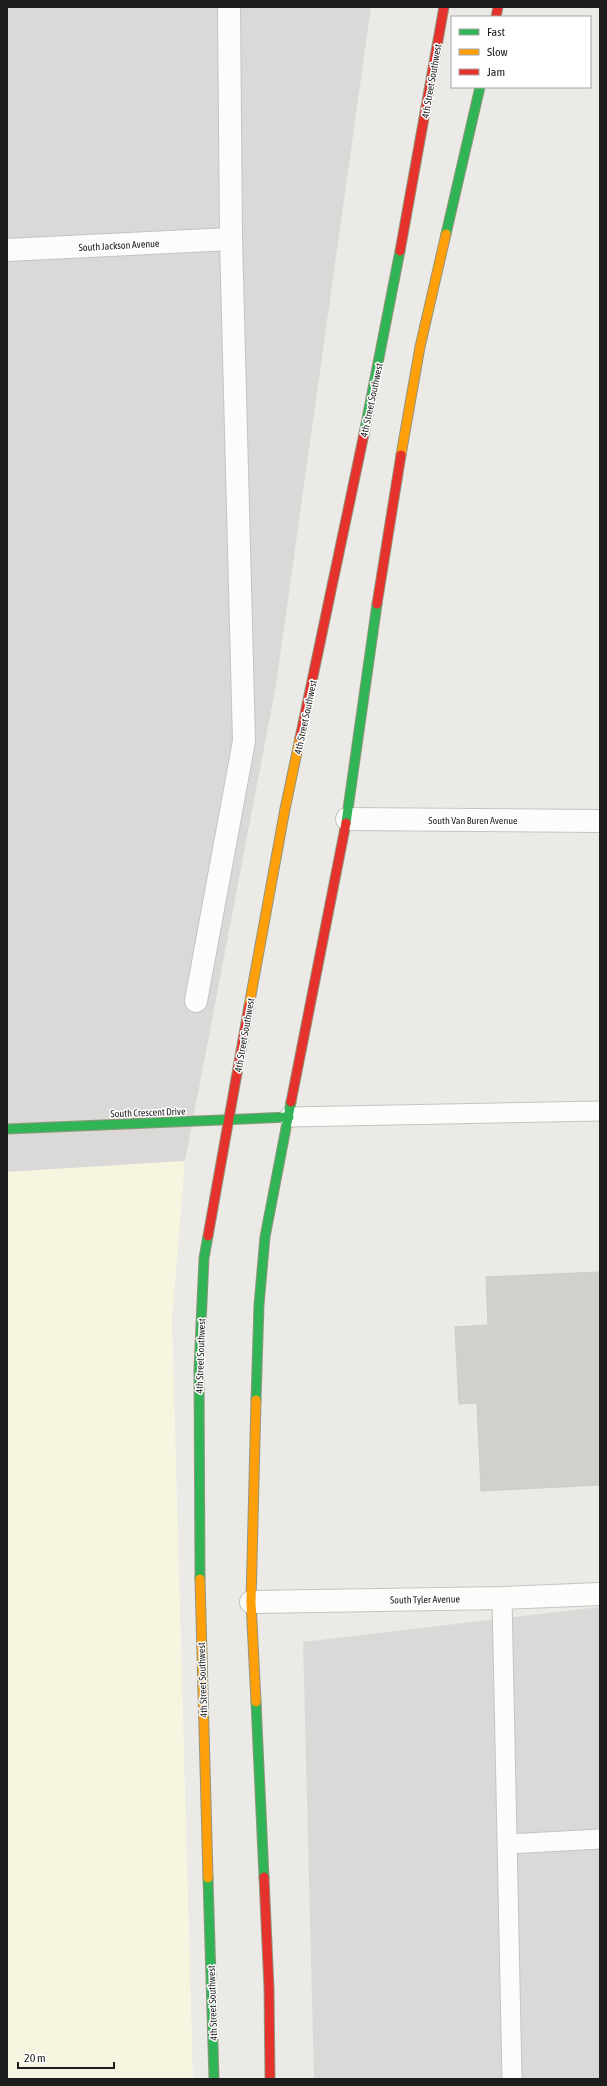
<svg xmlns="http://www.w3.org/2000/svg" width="607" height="2086" font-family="'Asap Condensed',sans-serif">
	<rect width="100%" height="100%" fill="#ebeae6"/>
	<g fill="#dad9d7">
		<polygon points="7,7 371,7 276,685 185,1161 7,1172"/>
		<polygon points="600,1607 600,2079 314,2079 303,1642"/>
	</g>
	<polygon fill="#f5f5e0" points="185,1161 172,1320 193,2079 7,2079 7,1172"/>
	<polygon fill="#d2d0cd" stroke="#cecbc7" points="600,1272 600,1485 481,1491 477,1403 459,1404 455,1327 488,1325 486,1277"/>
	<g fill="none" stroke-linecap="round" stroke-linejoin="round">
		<defs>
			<g id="lane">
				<polyline points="289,1117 600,1111"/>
				<polyline points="502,1598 512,2079"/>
				<polyline points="508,1844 600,1839"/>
			</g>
			<g id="street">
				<polyline points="7,250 231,239"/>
				<polyline points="347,819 600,821"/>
				<polyline points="196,1001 244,741 231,239 229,7"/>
				<polyline points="251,1602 502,1598 600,1594"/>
			</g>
			<g id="fast">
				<polyline points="446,234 480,87"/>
				<polyline points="364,434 400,251"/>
				<polyline points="346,823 377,604"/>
				<polyline points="7,1129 289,1117"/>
				<polyline points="256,1400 259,1305 265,1237 291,1102"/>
				<polyline points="200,1579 199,1369 204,1258 208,1236"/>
				<polyline points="256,1702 264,1877"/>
				<polyline points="208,1878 214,2079"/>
			</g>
			<g id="slow">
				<polyline points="401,455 420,347 446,234"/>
				<polyline points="249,1006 285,809 300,738"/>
				<polyline points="200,1579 208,1878"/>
				<polyline points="256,1702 251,1602 256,1400"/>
			</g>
			<g id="jam">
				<polyline points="496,17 498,7"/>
				<polyline points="400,251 444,7"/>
				<polyline points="377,604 401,455"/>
				<polyline points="300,738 364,434"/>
				<polyline points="291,1102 346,823"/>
				<polyline points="208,1236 249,1006"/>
				<polyline points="264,1877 269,1988 270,2079"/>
			</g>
		</defs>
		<use href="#lane" stroke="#c4c4c2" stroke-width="21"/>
		<use href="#street" stroke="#c4c4c2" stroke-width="24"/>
		<use href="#fast" stroke="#92957e" stroke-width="11"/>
		<use href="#slow" stroke="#92957e" stroke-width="11"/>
		<use href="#jam" stroke="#92957e" stroke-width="11"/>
		<use href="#lane" stroke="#fcfcfb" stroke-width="19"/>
		<use href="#street" stroke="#fcfcfb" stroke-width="22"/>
		<use href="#fast" stroke="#30b455" stroke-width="9"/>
		<use href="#slow" stroke="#ff9f0a" stroke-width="9"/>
		<use href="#jam" stroke="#e5322d" stroke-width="9"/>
	</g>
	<g text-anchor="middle" stroke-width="3" stroke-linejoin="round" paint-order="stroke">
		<g font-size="10" fill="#1d1d1d" stroke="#fff">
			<text transform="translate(431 81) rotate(-80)" y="4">4th Street Southwest</text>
			<text transform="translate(119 245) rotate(-3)" y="4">South Jackson Avenue</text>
			<text transform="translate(371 400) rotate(-78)" y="4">4th Street Southwest</text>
			<text transform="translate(305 717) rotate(-78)" y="4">4th Street Southwest</text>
			<text x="473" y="824">South Van Buren Avenue</text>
			<text transform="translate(244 1035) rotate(-80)" y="4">4th Street Southwest</text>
			<text transform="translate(148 1112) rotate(-2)" y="4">South Crescent Drive</text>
			<text transform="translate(200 1356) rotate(-88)" y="4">4th Street Southwest</text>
			<text transform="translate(425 1599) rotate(-1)" y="4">South Tyler Avenue</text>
			<text transform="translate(202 1680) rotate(-92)" y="4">4th Street Southwest</text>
			<text transform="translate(212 2003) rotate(-92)" y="4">4th Street Southwest</text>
		</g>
	</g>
	<rect width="607" height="2086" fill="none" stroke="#1d1d1d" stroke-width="16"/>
	<rect x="451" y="16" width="140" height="72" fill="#ffffff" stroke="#a5a5a5"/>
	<rect x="459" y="29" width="20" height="6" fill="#30b455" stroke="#a5a5a5"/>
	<text x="487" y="36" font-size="12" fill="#1d1d1d">Fast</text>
	<rect x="459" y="49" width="20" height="6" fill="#ff9f0a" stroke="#a5a5a5"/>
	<text x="487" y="56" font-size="12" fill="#1d1d1d">Slow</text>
	<rect x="459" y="69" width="20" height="6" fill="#e5322d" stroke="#a5a5a5"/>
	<text x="487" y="76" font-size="12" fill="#1d1d1d">Jam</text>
	<path d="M18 2062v6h96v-6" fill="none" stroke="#1d1d1d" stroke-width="2"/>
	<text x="24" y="2062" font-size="12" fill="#1d1d1d" stroke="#ffffff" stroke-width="3" paint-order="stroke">20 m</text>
</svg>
